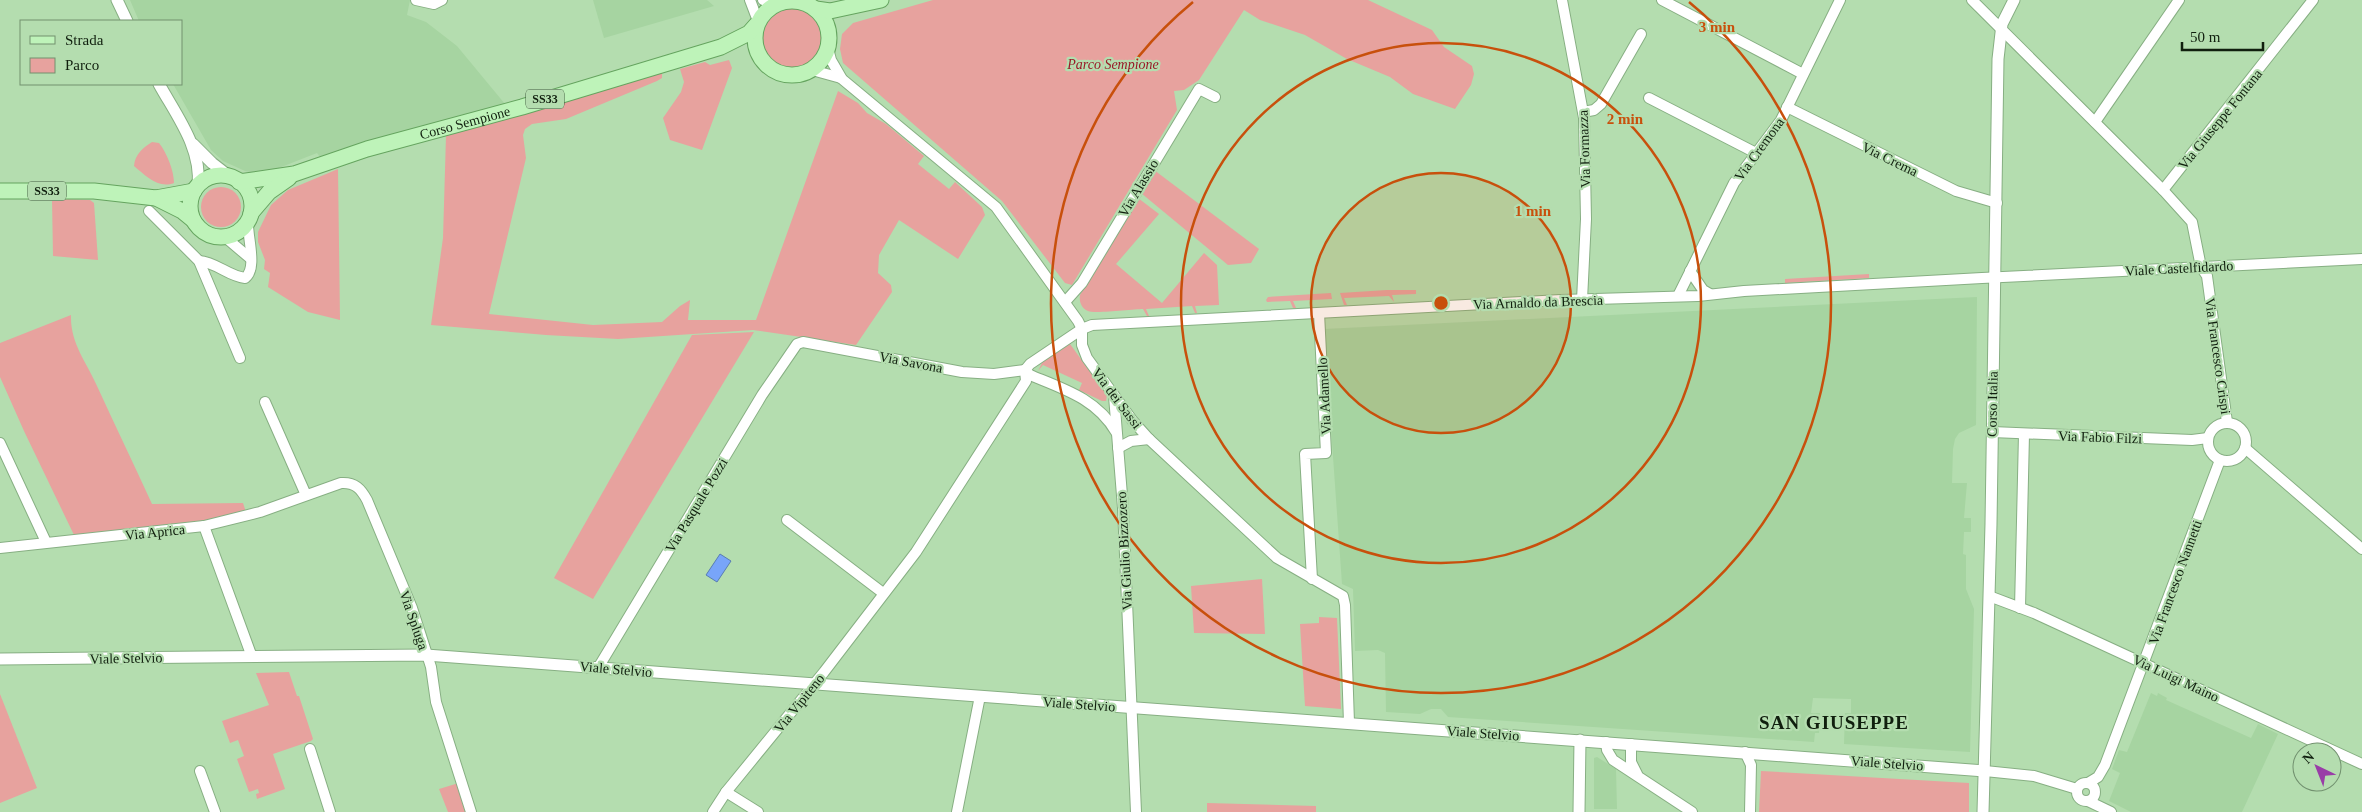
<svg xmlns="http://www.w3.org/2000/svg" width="2362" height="812" font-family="'Times New Roman',serif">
	<rect width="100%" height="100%" fill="#b4ddaf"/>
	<g fill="#a6d4a1">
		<polygon points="130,0 410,0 407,15 426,22 457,46 505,104 320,157 317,153 271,171 255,173 245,171 223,161 211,150 173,84 181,84 181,21 139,21"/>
		<polygon points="593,0 707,0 714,6 604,38"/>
		<polygon points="1977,297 1976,425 1959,433 1955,439 1953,449 1952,483 1967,483 1964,518 1971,518 1971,532 1964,532 1963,554 1966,555 1966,589 1974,609 1970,752 1844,744 1845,713 1851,713 1851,699 1813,698 1811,713 1820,713 1819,733 1815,733 1814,742 1448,717 1441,709 1431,709 1420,714 1386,712 1385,653 1378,650 1355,651 1353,589 1342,584 1324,329"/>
		<polygon points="2151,693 2157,696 2158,693 2167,698 2166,700 2251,738 2258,724 2278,734 2242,812 2131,812 2109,801 2120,773 2112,769 2119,750 2127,752"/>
		<polygon points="1597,757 1616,769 1617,809 1594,809 1594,758"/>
	</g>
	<g fill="#e7a29e">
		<polygon points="933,0 1368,0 1432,30 1444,47 1472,66 1474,74 1471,85 1455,109 1413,94 1390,77 1347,59 1305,35 1260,20 1244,10 1199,80 1184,90 1174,91 1177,110 1072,285 1065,283 1002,201 843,63 840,49 842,34 853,23"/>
		<circle cx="792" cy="37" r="32"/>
		<polygon points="729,60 732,68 702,150 670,140 663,118 681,92 684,82 680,69 705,62 710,65"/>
		<polygon points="662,72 662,78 657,81 566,119 532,124 525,129 523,135 526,158 489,314 593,325 662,322 680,306 690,300 688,320 756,320 838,91 858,103 867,113 886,124 924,156 918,164 949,189 955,182 982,207 985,215 958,259 899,220 879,255 878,273 891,285 892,292 856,345 753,330 618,339 546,335 431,325 443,238 446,136"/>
		<path d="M152,142L159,143C167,153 174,171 174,183C158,189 146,176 134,166C135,154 143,148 152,142Z"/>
		<polygon points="338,169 340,320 308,312 268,287 270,273 264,269 265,260 258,242 258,232 271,205 288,190"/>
		<polygon points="1154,170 1259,249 1251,263 1228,265 1141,193"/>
		<circle cx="221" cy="207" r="20"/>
		<path d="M1138,198L1159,214L1116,264L1162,303L1204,253L1217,265L1219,305L1195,306L1197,313H1195L1192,306L1146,309L1149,316H1147L1143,309C1133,309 1095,314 1088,311C1081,308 1079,301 1080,295Z"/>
		<polygon points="52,199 90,200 94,203 98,260 53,256"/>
		<polygon points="1869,274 1869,278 1785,283 1785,279"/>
		<polygon points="1387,290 1416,290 1416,294 1392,295 1394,302 1389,296 1344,298 1347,305 1344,305 1340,293"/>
		<polygon points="1331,293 1332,299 1293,301 1296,308 1293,308 1290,301 1267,302 1266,300 1268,297"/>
		<path d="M71,315C70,343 86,361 97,386C115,425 134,465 152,504L243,503L246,512L199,523L74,535L24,431L0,377V343Z"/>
		<polygon points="754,332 593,599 554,578 692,335"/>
		<polygon points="1070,344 1107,395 1106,401 1102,401 1079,390 1082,383 1043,365 1038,371 1043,361"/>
		<polygon points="1262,579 1265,634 1194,633 1191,586"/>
		<polygon points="1319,617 1337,618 1341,709 1305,706 1300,624 1319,623"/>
		<polygon points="289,672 297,696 299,696 313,739 311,741 273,754 285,789 257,799 256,794 259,793 258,789 249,792 237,759 244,756 238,740 230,743 222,721 269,705 256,673"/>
		<polygon points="0,694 37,788 0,803"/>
		<polygon points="1761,771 1969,783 1969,812 1759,812"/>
		<polygon points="462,782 471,812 448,812 439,789"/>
		<polygon points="1207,803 1316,806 1316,812 1207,812"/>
	</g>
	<polygon fill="#78a5f9" stroke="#597db2" points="720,554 731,561 717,582 706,575"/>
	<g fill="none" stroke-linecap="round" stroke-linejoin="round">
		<defs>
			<g id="minor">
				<polyline points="416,0 434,4 442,0"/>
				<polyline points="750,0 758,21"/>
				<polyline points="763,0 776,4"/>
				<polyline points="1562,0 1584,118 1586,219 1582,300"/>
				<polyline points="1662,0 1803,74"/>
				<polyline points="1972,0 2163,190 2192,222 2201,267 2207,276 2227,422"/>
				<polyline points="828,48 831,60 842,79 996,207 1078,321 1082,329 1082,345 1087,358 1132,420 1149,439 1277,558 1343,596 1345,605 1349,723"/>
				<polyline points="812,70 841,78"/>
				<polyline points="1649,98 1756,153"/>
				<polyline points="1787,107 1956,191 1997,203"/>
				<polyline points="1583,112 1594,110 1601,104 1641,34"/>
				<polyline points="2095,122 2179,0"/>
				<polyline points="2163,190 2313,0"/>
				<polyline points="149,211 199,261 240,358"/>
				<polyline points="225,237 251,259"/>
				<path d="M199,261C216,262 228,276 245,278C258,268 247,237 248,221"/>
				<polyline points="1690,271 1703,290 1710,294"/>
				<polyline points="1678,296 1734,183 1781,120 1840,0"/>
				<polyline points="1065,302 1082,283 1199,89 1215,97"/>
				<polyline points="1025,370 1030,364 1082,329 1092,325 1561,300 1698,296 1744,291 1982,278 2362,259"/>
				<path d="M1025,370L1030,375C1064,389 1097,399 1116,432"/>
				<polyline points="1114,396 1123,508 1136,812"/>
				<polyline points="265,402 306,495"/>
				<circle cx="2227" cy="442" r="19"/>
				<polyline points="1992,432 2192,440 2208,438"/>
				<polyline points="0,443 46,542"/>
				<polyline points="1118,448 1131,441 1149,439"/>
				<polyline points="2245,448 2362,549"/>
				<polyline points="787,520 883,593"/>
				<polyline points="204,526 252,657"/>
				<path d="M0,548L204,526L260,512L341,483C355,482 361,489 367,500L412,608L431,667L436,702L471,812"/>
				<polyline points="1312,579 1305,454 1326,453 1319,313"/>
				<polyline points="1989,596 2034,613 2362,764"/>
				<polyline points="2020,608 2024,434"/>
				<polyline points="598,668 762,395 797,344 803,342 962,372 994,374 1025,370"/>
				<polyline points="1606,742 1607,750 1613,760 1692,812"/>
				<polyline points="1631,744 1631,762 1637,774"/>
				<polyline points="310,749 330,812"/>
				<polyline points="1745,752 1751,765 1750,812"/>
				<polyline points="200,771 215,812"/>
				<polyline points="1985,771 2034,776 2077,789"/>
				<circle cx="2086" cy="792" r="9"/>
				<polyline points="2088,783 2098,777 2105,765 2220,460"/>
				<polyline points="726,792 758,812"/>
				<polyline points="2088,801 2111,812"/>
				<polyline points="713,812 726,792 824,672 916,552 1026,381 1025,370"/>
				<polyline points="957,812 980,696"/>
			</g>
			<g id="tertiary">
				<polyline points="117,0 127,21"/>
				<path d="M159,84C176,115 202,148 198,186"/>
				<polyline points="193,144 212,163 230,177"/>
				<polyline points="0,659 426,655 1985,771"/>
				<polyline points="1579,812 1580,740"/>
				<polyline points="1983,812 1991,524 1998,59 2002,24 2014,0"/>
			</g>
			<g id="primary">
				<circle cx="792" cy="38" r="37"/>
				<polyline points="816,9 830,11 881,0"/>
				<circle cx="221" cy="206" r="31"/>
				<path id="s1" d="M239,182L294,174L367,149L522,107L721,47L749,33L756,25"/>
				<polyline points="0,191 94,191 156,198 182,211 193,220"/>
				<polyline points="156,198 194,191"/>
				<polyline points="251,213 269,192 289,178"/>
			</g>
		</defs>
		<use href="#minor" stroke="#87af83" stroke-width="12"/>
		<use href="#tertiary" stroke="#87af83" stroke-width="13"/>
		<use href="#primary" stroke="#65a45f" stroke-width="17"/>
		<use href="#minor" stroke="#fff" stroke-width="10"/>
		<use href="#tertiary" stroke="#fff" stroke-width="11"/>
		<use href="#primary" stroke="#bef3b9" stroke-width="15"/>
	</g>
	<circle cx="1441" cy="303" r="130" fill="#c8500c" fill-opacity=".12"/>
	<g fill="none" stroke="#c8500c" stroke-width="2.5">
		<circle cx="1441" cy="303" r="130"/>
		<circle cx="1441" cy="303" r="260"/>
		<path d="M1689 2A390 390 0 1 1 1193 2"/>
	</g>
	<g text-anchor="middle" stroke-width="4.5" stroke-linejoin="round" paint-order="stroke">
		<g fill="#b4ddaf" stroke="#41583e" stroke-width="1">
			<rect x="526" y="89.5" width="38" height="19" rx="4"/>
			<rect x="28" y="181.5" width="38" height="19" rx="4"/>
		</g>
		<g font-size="12" font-weight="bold" fill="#101f0e">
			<text x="545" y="103">SS33</text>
			<text x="47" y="195">SS33</text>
		</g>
		<g font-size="14" font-style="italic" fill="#991927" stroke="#b4ddaf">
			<text x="1113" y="69">Parco Sempione</text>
		</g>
		<g font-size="14" fill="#101f0e" stroke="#b4ddaf">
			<text transform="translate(2220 119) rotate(-51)" y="5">Via Giuseppe Fontana</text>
			<text dy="5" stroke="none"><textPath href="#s1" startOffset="234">Corso Sempione</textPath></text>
			<text transform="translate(1584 149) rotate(-92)" y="5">Via Formazza</text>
			<text transform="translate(1759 149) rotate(-54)" y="5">Via Cremona</text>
			<text transform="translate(1890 159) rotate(26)" y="5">Via Crema</text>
			<text transform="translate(1138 188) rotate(-59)" y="5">Via Alassio</text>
			<text transform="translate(2179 268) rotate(-3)" y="5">Viale Castelfidardo</text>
			<text transform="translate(1538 302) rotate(-2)" y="5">Via Arnaldo da Brescia</text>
			<text transform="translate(2218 356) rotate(82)" y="5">Via Francesco Crispi</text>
			<text transform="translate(911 362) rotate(11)" y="5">Via Savona</text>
			<text transform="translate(1324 396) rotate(-93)" y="5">Via Adamello</text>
			<text transform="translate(1117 398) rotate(53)" y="5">Via dei Sassi</text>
			<text transform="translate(1992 404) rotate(-89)" y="5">Corso Italia</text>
			<text transform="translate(2100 437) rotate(2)" y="5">Via Fabio Filzi</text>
			<text transform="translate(696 505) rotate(-59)" y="5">Via Pasquale Pozzi</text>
			<text transform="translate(155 532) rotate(-6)" y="5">Via Aprica</text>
			<text transform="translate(1124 551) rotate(-93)" y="5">Via Giulio Bizzozero</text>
			<text transform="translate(2175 582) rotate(-70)" y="5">Via Francesco Nannetti</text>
			<text transform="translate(414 620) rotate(71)" y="5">Via Spluga</text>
			<text transform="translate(126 658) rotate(-1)" y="5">Viale Stelvio</text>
			<text transform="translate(616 669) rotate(5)" y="5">Viale Stelvio</text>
			<text transform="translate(2176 678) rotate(25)" y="5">Via Luigi Maino</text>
			<text transform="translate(799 703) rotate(-51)" y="5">Via Vipiteno</text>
			<text transform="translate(1079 704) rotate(4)" y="5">Viale Stelvio</text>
			<text transform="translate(1483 733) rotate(4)" y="5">Viale Stelvio</text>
			<text transform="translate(1887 763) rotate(4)" y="5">Viale Stelvio</text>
		</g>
		<g font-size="19" font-weight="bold" letter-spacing="1" fill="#101f0e" stroke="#b4ddaf">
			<text x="1834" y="729">SAN GIUSEPPE</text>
		</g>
	</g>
	<circle cx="1441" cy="303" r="8" fill="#c8500c" stroke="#b4ddaf" stroke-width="2.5"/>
	<g font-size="15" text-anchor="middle" font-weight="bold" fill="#c8500c" stroke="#b4ddaf" stroke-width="4.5" stroke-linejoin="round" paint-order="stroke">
		<text x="1717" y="32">3 min</text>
		<text x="1625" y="124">2 min</text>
		<text x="1533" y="216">1 min</text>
	</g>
	<rect x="20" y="20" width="162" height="65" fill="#b4ddaf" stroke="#72916f"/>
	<rect x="30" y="36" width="25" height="8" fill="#bef3b9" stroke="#72916f"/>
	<text x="65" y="45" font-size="15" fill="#101f0e">Strada</text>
	<rect x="30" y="58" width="25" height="15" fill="#e7a29e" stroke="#72916f"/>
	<text x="65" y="70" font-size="15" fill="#101f0e">Parco</text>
	<g transform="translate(2317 767) rotate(317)"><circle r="24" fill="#b4ddaf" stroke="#72916f"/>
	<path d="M0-4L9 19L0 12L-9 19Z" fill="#993da7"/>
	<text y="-8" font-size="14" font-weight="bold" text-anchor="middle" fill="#101f0e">N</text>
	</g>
	<path d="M2182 42v8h81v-8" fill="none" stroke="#101f0e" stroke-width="2.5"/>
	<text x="2190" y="42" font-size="15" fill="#101f0e" stroke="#b4ddaf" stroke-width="4" paint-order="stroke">50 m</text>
</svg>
